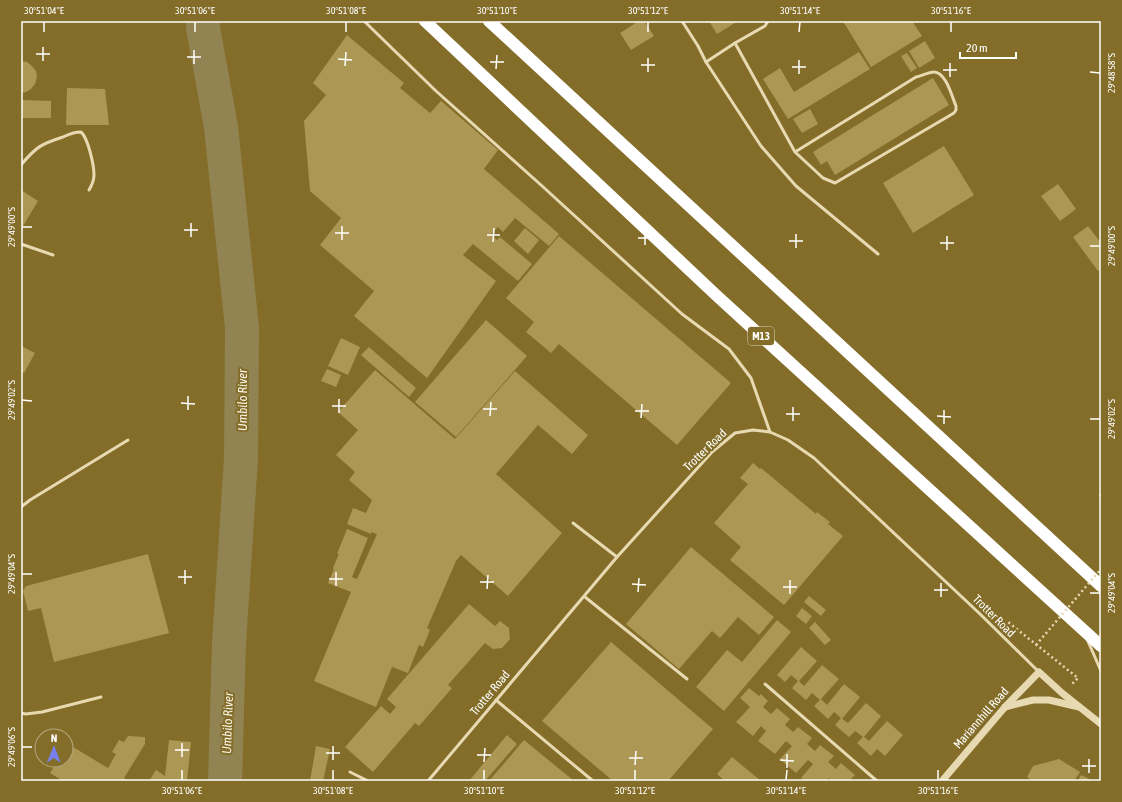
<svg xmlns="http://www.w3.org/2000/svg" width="1122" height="802" font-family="'Asap Condensed',sans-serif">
	<rect width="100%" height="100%" fill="#836d28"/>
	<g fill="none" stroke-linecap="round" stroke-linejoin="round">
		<polyline stroke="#928352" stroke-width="34" points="203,21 203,28 221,127 242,328 241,458 229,644 225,781"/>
	</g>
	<g fill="#ac9754">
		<polygon points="639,21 644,21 654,36 631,50 620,33"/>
		<polygon points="709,21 738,21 717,34"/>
		<polygon points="843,21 912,21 922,36 871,67"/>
		<polygon points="347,35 404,83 400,88 430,113 441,101 498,150 484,169 559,234 549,246 515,218 503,232 498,227 491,234 497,240 500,237 532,264 518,281 473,244 463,255 496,281 427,378 354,316 374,291 320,245 341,218 310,191 304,121 326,95 313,83"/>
		<polygon points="925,41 935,58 919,68 909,51"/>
		<polygon points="859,52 870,69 788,119 763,79 780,68 794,92"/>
		<polygon points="907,53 917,68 911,72 901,56"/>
		<polygon points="21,61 27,62 32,66 36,71 37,77 35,84 31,89 26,92 21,93"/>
		<polygon points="933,78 949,105 835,175 827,161 821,165 813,152"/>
		<polygon points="67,88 105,89 109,125 66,125"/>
		<polygon points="22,100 51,101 51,118 22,118"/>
		<polygon points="810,109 818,124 802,133 793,119"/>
		<polygon points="944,146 974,195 913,233 883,183"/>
		<polygon points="1058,184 1076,209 1060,221 1041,196"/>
		<polygon points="21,190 38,201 23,226 21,225"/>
		<polygon points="1088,226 1101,243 1101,268 1098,271 1073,237"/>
		<polygon points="525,228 539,240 528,254 514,241"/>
		<polygon points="559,236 731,383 677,445 559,344 551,353 526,332 534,322 506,298"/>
		<polygon points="486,320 527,356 456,437 415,402"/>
		<polygon points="341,338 360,347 348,375 328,366"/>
		<polygon points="21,346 35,353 24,373 21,371"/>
		<polygon points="369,347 416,388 409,397 361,355"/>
		<polygon points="327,369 341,375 336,387 321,381"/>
		<polygon points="375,370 455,439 515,371 588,435 572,454 538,425 496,474 562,533 508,596 461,555 456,561 427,628 430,630 423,647 419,645 408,673 392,667 376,707 314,681 351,592 328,583 334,569 333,568 339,554 337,554 347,529 368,538 352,577 357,579 377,534 371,532 371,534 347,524 353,508 366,513 372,500 349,480 355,472 336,455 358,430 338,412"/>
		<polygon points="753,463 760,469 761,468 816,514 817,512 830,522 828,524 843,536 784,605 730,560 741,547 714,523 748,484 740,478"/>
		<polygon points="691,547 774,617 759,635 738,617 720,638 712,631 679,669 626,624"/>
		<polygon points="148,554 169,633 54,662 41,608 28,611 23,591 26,586"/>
		<polygon points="809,596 826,610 821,616 804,602"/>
		<polygon points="469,604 495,626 500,621 509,628 510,639 502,648 493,649 485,643 448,685 452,688 419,726 415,723 373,772 345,747 381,706 390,714 396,707 387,699"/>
		<polygon points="802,608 812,616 806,624 796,616"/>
		<polygon points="777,620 791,632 724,711 696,687 727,650 742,662"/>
		<polygon points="815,622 831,640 825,645 809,628"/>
		<polygon points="611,642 713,729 668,781 613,781 542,721"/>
		<polygon points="801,647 817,661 799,681 804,686 822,665 839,679 821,699 827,705 844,684 860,697 842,719 848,723 866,703 881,716 864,737 869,741 887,721 903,735 885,756 877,749 871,756 857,743 863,737 855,731 849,737 835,725 841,718 834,712 828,719 814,706 820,700 812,693 806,700 792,688 798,681 791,675 785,682 777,675"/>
		<polygon points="749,688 759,696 761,694 768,701 763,707 771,714 777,708 790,719 785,725 793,732 798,727 812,738 807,744 815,751 820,745 834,756 828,762 836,769 841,763 855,775 849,781 832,781 829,778 826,781 805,781 801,778 813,764 808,760 796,773 780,759 792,746 786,741 775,754 758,741 766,731 761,726 753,736 736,722 750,707 740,698"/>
		<polygon points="507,735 517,744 485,781 469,781"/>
		<polygon points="128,736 145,737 145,744 124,778 130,781 63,781 50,773 58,760 66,760 66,747 68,744 108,768 116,754 112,752 119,740 124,742"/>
		<polygon points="169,740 191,742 187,781 149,781 156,770 165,776"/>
		<polygon points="524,740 574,781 489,781"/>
		<polygon points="316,746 330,749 323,781 310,781"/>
		<polygon points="732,757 761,781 725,781 717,774"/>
		<polygon points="1059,759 1080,772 1074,781 1033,781 1027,777 1033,766"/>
		<polygon points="1081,775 1093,781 1078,781"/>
	</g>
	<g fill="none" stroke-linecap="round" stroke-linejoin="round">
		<g stroke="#e7d9b1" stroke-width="2.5" stroke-dasharray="2 3" stroke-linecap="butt">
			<polyline points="1101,495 1099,497 1101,499"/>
			<polyline points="1006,626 1008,622 1078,678 1072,684"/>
		</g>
		<g stroke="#e7d9b1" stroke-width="3">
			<polyline points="364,21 436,91 541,185 682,314 729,349 751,378 770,432"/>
			<polyline points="682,21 698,46 706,62 761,146 796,186 878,254"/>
			<polyline points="735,43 765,26 768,21"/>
			<path d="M706,62L735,43L795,152L823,178L835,183L954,113L956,110V106C952,97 946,72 934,72C929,72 921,76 916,77L795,152"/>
			<path d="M21,165C36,147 41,144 63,137C69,134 75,132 81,132C88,138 94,165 94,175C94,180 92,185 89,190"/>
			<polyline points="21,244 53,255"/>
			<polyline points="21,507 30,500 128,440"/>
			<polyline points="573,523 617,557"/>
			<polyline points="585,597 687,679"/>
			<polyline points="1087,639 1101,671"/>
			<polyline points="765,684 877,781"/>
			<polyline points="496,700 593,781"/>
			<polyline points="21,713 26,714 42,712 101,697"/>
			<polyline points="350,772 368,781"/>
			<polyline points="428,781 617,557 712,452 735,433 753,430 770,432 788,440 814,458 979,613 1039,672"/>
		</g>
		<g stroke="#e7d9b1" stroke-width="7">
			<polyline points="1005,707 1033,700 1049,700 1079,707"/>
			<polyline points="942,781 1005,707 1039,672 1062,693 1101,724"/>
		</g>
		<g stroke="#fff" stroke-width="12">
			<polyline points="425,21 716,295 1101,646"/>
			<polyline points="489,21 1101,586"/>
		</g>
		<polyline stroke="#e7d9b1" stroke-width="2.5" stroke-dasharray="2 3" stroke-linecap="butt" points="1036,645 1101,569"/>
	</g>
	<path fill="none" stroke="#fff" stroke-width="1.5" d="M44,32V22M195,32V22M346,32V22M497,32V22M648,32V22M799,32L800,22M951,32V22M36,54H50M187,57H201M338,59L352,60M43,61V47M490,62H504M194,64V50M641,65H655M345,66L346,52M792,67H806M496,69L497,55M943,70H957M648,72V58M1090,72L1100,73M799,74V60M950,77V63M22,227H32M184,230H198M335,233H349M487,235H500M191,237V223M638,238H652M342,240V226M789,241H803M493,242L494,228M940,243H954M645,245V231M1090,246H1100M796,248V234M947,250V236M22,400L32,401M181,403L195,404M332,406H346M483,409H497M188,410V396M635,411H649M339,413V399M786,414H800M490,416L491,402M937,416L951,417M641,418L642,404M1090,419H1100M793,421V407M944,424V410M22,574H32M178,577H192M329,579H343M480,582H494M185,584V570M632,584L646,585M336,586V572M783,587H797M487,589L488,575M934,590H948M638,592L639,578M1090,593H1100M790,594V580M941,597V583M22,747H32M175,750H189M326,753H340M477,755H491M182,757V743M629,758H643M333,760V746M780,760L794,761M484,762L485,748M635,765L636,751M1082,766H1096M787,768V754M1089,773V759M182,780V770M333,780V770M484,780V770M635,780V770M786,780L787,770M938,780V770"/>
	<g text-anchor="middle" stroke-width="4" stroke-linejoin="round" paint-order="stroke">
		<rect fill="#836d28" stroke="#dad3be" stroke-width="1" x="748" y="327" width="26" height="18" rx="3"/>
		<g font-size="11" font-weight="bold" fill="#fff">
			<text x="761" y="340">M13</text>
		</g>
		<g font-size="12" fill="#fff" stroke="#836d28">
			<text transform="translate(705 450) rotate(-44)" y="4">Trotter Road</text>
			<text transform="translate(994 616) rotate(45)" y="4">Trotter Road</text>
			<text transform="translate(490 693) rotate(-50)" y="4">Trotter Road</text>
			<text transform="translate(981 718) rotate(-49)" y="4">Mariannhill Road</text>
		</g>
		<g font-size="13" font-style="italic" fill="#f8f3e4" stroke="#836d28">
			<text transform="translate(242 400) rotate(-90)" y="5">Umbilo River</text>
			<text transform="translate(227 723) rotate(-88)" y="5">Umbilo River</text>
		</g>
	</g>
	<rect width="1122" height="802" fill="none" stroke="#836d28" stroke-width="44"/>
	<g transform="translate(54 748) rotate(1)"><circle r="19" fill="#836d28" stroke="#b5a77e"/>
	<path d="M0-3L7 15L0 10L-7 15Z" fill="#7781ee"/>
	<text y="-6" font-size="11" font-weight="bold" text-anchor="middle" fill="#ffffff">N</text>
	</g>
	<path d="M960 52v6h56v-6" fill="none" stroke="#ffffff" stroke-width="2"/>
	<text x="966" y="52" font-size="12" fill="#ffffff" stroke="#836d28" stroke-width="3" paint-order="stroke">20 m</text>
	<rect x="22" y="22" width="1078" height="758" fill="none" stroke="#fff" stroke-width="1.5"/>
	<g font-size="10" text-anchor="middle" fill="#fff">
		<text x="44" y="14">30°51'04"E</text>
		<text x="195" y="14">30°51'06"E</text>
		<text x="346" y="14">30°51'08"E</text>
		<text x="497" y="14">30°51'10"E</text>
		<text x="648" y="14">30°51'12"E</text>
		<text x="800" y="14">30°51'14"E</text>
		<text x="951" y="14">30°51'16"E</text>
		<text transform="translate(1111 73) rotate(-90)" y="4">29°48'58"S</text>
		<text transform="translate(11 227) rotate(-90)" y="4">29°49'00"S</text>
		<text transform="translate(1111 246) rotate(-90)" y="4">29°49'00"S</text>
		<text transform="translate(11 400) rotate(-90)" y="4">29°49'02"S</text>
		<text transform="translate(1111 419) rotate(-90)" y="4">29°49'02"S</text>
		<text transform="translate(11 574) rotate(-90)" y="4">29°49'04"S</text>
		<text transform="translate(1111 593) rotate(-90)" y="4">29°49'04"S</text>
		<text transform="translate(11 747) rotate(-90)" y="4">29°49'06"S</text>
		<text x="182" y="794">30°51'06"E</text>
		<text x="333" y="794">30°51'08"E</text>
		<text x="484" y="794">30°51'10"E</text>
		<text x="635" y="794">30°51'12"E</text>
		<text x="786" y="794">30°51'14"E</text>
		<text x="938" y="794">30°51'16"E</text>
	</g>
</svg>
